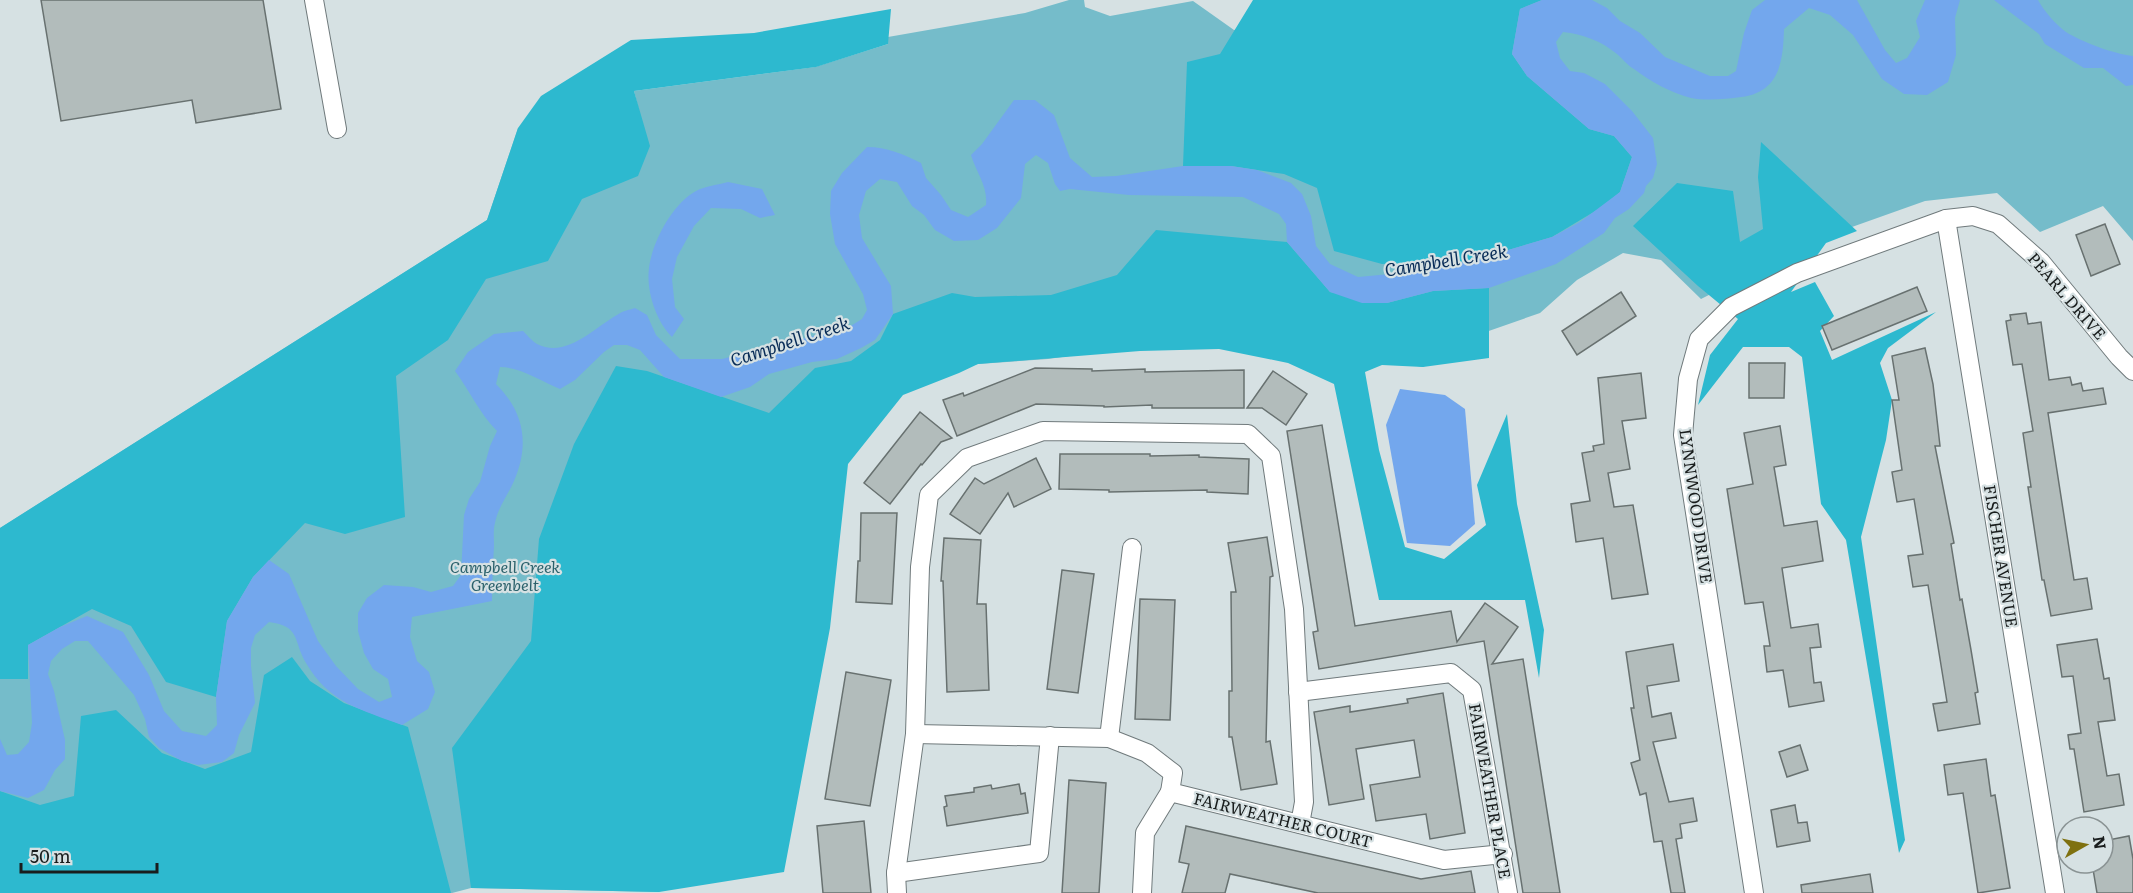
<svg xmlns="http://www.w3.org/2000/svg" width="2133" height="893" font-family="Literata,serif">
	<rect width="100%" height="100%" fill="#d6e1e3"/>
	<polygon fill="#75bcca" points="1069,0 1084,0 1085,7 1110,16 1193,1 1234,30 1451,0 2133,0 2133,241 2103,206 2040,232 1997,193 1925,201 1821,238 1701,299 1661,260 1623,253 1577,280 1540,313 1483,333 1423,367 1225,334 1048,359 978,364 898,379 842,450 659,892 471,888 452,893 0,893 0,528 487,220 518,128 639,111 634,91 815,67 888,44 888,37 1025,13"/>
	<g fill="#2db9cf">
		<polygon points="1253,0 1542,0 1520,9 1512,54 1527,76 1589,129 1614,136 1632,157 1620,192 1602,207 1552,237 1471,261 1382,264 1334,251 1317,188 1284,174 1231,166 1183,166 1187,62 1220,54"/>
		<polygon points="891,9 888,44 816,67 634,91 650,146 638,176 582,199 548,261 486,279 448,340 396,376 405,517 345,534 305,523 253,577 227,621 216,697 166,682 131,626 92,609 28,645 28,679 0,679 0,528 487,220 518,128 541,96 631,40 754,33"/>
		<polygon points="1761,142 1857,231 1826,243 1791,292 1815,282 1834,316 1820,331 1832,360 1936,312 1888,348 1880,363 1892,400 1886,440 1861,537 1905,840 1899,853 1846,540 1821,504 1802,357 1789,347 1743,347 1698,405 1710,355 1738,319 1698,286 1633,226 1677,183 1733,191 1740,242 1763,229 1758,177"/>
		<polygon points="1156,230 1287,242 1330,292 1387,303 1433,291 1489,288 1489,358 1423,367 1382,365 1365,372 1379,450 1405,547 1444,559 1486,525 1477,485 1507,414 1517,504 1544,630 1539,678 1525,600 1379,600 1334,384 1288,363 1219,349 1140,351 978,364 959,373 903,395 848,464 830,628 784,872 659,892 471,888 452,748 531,641 539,539 574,444 616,366 647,371 769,413 815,368 851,361 880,340 893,314 952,293 975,297 1051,295 1117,275"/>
		<polygon points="292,657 310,681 344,703 408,727 451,893 0,893 0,791 40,805 74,796 81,716 116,710 162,753 205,769 251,752 264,675"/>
	</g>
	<g fill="#73a7ed">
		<path d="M1542,0H1592L1607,8L1620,21L1640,33L1665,57L1710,76H1728L1736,71L1744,33L1752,10L1765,0H1857L1885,50L1896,63L1907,58L1920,37L1916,21L1925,0H1960L1955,18L1956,55L1948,82L1927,95L1904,94L1882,79L1853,35L1830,15L1809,8L1784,29C1783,61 1780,92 1741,97C1726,99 1707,101 1691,98C1671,93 1650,81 1634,69C1627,65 1623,59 1617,54C1601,41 1583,34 1563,32L1556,42L1560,58L1570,71L1584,73L1605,84L1632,111L1653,138L1657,164L1653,178L1646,186L1644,193L1629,209L1615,218L1604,233L1556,264L1489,288L1433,291L1387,303H1362L1330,292L1287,242L1286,224L1279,214L1243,197L1129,195L1070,189L1060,191L1055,184L1048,163L1036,155L1025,164L1021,198L997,228L978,240L954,241L935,230L924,215L912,206L897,182L880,179L866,191L859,215L862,238L891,286L893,314L875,340L861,348L837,359L812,362L769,374L750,387L721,397L664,377L640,350L627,345H614L604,352L575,380L560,389C541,381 520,367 500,367L496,384C524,412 530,444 514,481C508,495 498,507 495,523C493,530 494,538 494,546C493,564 492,582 492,601L412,617L410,637L417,661L429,672L435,692L428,709L402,725C362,710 329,703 306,663C293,641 301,626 269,622L255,635L251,648V666L255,703L239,735L234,753L222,762L198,765L182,761L159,748L149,737L145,719L134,695L88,641H75L62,649L51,661L48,674L54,691L65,740V759L55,770L44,790L28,798L0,791V739L7,755L18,754L29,742L32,723L28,645L60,627L87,616L123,632L149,675L164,711L182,731L206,736L217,725L216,697L227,621L253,577L269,560L289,574L318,641L336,666L358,689L379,702L392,697L388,679L373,669L364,653L358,631V613L367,598L384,585L413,587L431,592L453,586L461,575L464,515L469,499L480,482L490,446L497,431C480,414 469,390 455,371L468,352L494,334L523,331C527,335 532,341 537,344C566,359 594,328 617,315C622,311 629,310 635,308L647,315L656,335L680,359H722L849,327L862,319L867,310L863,294L835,244L830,214L831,191L842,173L867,147C887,147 903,154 921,163L926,178L941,195L951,210L968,217L986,205C988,186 976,172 971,155L982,144L1014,100H1035L1054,115L1070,158L1092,177L1116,176L1183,166H1231L1257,170L1291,183L1302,194L1311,216L1316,246L1330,264L1358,277L1401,273L1471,261L1552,237L1580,222L1620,192L1632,157L1614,136L1589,129L1527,76L1512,54L1520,9Z"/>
		<path d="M1994,0H2038C2044,11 2056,25 2066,32C2082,42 2114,54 2133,56V85L2126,86L2103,68H2084L2045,44L2039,34Z"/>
		<path d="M728,182L762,189L775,215L760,218L741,209L711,208L694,226L677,257L672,279L675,307L684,319L672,337C656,321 646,291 649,268C652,242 673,203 696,191C705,186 718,185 728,182Z"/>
		<polygon points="1400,389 1445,395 1465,409 1475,524 1450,546 1407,543 1386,425"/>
	</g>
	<g fill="#b2bcbb" stroke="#687170" stroke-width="1.5">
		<polygon points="41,0 263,0 281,109 196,123 192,100 61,121"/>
		<polygon points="2105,224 2120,264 2091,276 2076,235"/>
		<polygon points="1917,287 1927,311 1832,350 1822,326"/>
		<polygon points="1621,292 1636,316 1577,355 1562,331"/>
		<polygon points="2026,313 2028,324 2041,322 2049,380 2070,377 2072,385 2081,383 2083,391 2103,388 2106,404 2048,413 2074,580 2087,578 2092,609 2051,616 2044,580 2042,580 2028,487 2031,487 2023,433 2033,431 2022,364 2013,365 2006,321 2011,320 2010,315"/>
		<polygon points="1925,348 1933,384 1940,446 1935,446 1954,543 1951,544 1960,600 1962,599 1971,650 1978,692 1975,693 1980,724 1938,731 1933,704 1947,702 1928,585 1913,587 1908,556 1923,554 1914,499 1897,502 1892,472 1902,470 1892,400 1899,400 1892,356"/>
		<polygon points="1749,363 1785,363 1784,398 1749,398"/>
		<polygon points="1035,368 1092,369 1092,371 1145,369 1145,372 1244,370 1244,408 1152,408 1152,405 1104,407 1104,406 1036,404 957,436 943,400 963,393 964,396"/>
		<polygon points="1273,371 1307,394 1286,425 1262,408 1247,408"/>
		<polygon points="1641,373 1646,418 1622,421 1630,469 1608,473 1614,507 1633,505 1648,594 1612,599 1603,538 1576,542 1571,504 1590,501 1582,453 1594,451 1593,446 1604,444 1598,378"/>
		<polygon points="920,412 952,438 941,442 922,465 921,464 890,504 864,483"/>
		<polygon points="1322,425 1355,626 1451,611 1457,642 1485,603 1518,627 1492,664 1523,659 1560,893 1523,893 1484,641 1319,669 1313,632 1318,631 1287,431"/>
		<polygon points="1780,426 1786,465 1774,467 1784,526 1817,521 1823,561 1782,568 1791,628 1818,624 1821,647 1810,648 1814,683 1821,682 1824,701 1789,707 1783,670 1767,672 1764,646 1770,646 1763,602 1745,604 1727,489 1753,484 1744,433"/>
		<polygon points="1060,454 1150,454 1150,456 1199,455 1199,457 1249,459 1248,494 1207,492 1207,490 1109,492 1109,490 1059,489"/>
		<polygon points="1036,458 1051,489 1014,507 1008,493 980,534 950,514 975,478 984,484"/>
		<polygon points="861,513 897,513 892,604 856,602 858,561 860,561"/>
		<polygon points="1267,537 1273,576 1270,577 1266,742 1270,741 1277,784 1241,790 1232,737 1229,737 1229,691 1232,691 1231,592 1236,592 1228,543"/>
		<polygon points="944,538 981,540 977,604 986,604 989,690 947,692 943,581 941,581"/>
		<polygon points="1062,570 1094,574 1078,693 1047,689"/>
		<polygon points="1140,599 1175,600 1170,720 1135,719"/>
		<polygon points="2097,639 2104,679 2109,678 2115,720 2098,722 2107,776 2119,774 2124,805 2084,812 2074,749 2070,749 2068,735 2081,733 2073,676 2062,677 2057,645"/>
		<polygon points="1673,644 1679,681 1647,686 1652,717 1671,713 1676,738 1653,742 1669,802 1693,798 1697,821 1680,824 1682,838 1676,839 1685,893 1671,893 1662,841 1654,842 1646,793 1640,795 1631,763 1640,760 1631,708 1634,708 1626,652"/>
		<polygon points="846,672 891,680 870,806 825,799"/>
		<polygon points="1443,693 1465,833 1430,839 1426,814 1376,821 1370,785 1420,777 1414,740 1356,749 1364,799 1329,805 1314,712 1350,706 1350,712 1408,703 1407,699"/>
		<polygon points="1800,745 1808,770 1787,777 1779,752"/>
		<polygon points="1986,759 1991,796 1995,795 2010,888 1978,893 1963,793 1948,795 1944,765"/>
		<polygon points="1069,780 1106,783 1099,893 1062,893"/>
		<polygon points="1019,784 1021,794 1025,793 1028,813 947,826 944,807 947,806 945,796 974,792 974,788 991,785 992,789"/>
		<polygon points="1795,805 1798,823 1807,822 1810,841 1777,847 1771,810"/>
		<polygon points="864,821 871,893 823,893 817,826"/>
		<polygon points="1186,826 1421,879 1471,871 1475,893 1318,893 1230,874 1225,893 1182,893 1189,864 1179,862"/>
		<polygon points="2129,836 2133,859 2133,893 2097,893 2092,863 2103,863 2103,841"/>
		<polygon points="1870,874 1873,893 1802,893 1801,885"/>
	</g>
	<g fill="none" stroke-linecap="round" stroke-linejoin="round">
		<defs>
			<g id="minor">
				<polyline points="314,0 337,129"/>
				<polyline points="1946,219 2055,893"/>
				<polyline points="1298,692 1451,673 1472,690 1508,893"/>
				<polyline points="915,734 1109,738 1147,753 1173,773 1170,792"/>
				<polyline points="1109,738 1132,548"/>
				<polyline points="896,873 1039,853 1050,736"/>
				<polyline points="897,893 896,873 915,734 920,567 929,495 967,458 1043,431 1248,434 1271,456 1294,609 1304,802 1300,824"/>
				<polyline points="1142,893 1145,833 1170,792 1444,860 1503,854"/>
				<polyline points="1754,893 1683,435 1688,379 1699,339 1731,307 1797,273 1946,219 1973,216 1998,224 2041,262 2119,357 2133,371"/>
			</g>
		</defs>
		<use href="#minor" stroke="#707a7c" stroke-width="20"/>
		<use href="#minor" stroke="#fff" stroke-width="18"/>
	</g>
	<g text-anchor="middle" stroke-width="4.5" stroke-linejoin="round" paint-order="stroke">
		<g font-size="16" fill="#191d1d" stroke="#d6e1e3">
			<text transform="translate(2067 296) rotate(49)" y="6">PEARL DRIVE</text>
			<text transform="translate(1696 506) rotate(82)" y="6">LYNNWOOD DRIVE</text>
			<text transform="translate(2001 556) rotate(81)" y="6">FISCHER AVENUE</text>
			<text transform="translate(1490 791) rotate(80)" y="6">FAIRWEATHER PLACE</text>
			<text transform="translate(1283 820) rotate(14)" y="6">FAIRWEATHER COURT</text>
		</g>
		<g font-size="16" font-style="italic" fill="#2b616b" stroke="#d6e1e3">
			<text x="505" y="573">Campbell Creek<tspan x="505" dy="18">Greenbelt</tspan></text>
		</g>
		<g font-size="18" font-style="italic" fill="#082c57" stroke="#d6e1e3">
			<text transform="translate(1446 261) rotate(-9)" y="6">Campbell Creek</text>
			<text transform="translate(790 342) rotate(-18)" y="6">Campbell Creek</text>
		</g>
	</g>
	<g transform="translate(2085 845) rotate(81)"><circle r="28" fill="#d6e1e3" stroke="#8a9394" stroke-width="1.5"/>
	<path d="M0-4.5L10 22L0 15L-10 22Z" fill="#7f7110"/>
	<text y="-9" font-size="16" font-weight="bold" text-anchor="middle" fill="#191d1d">N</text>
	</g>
	<path d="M21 863v9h136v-9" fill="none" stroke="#191d1d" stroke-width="3"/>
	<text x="30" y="863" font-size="18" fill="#191d1d" stroke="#d6e1e3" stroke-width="4.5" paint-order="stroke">50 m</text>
</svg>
